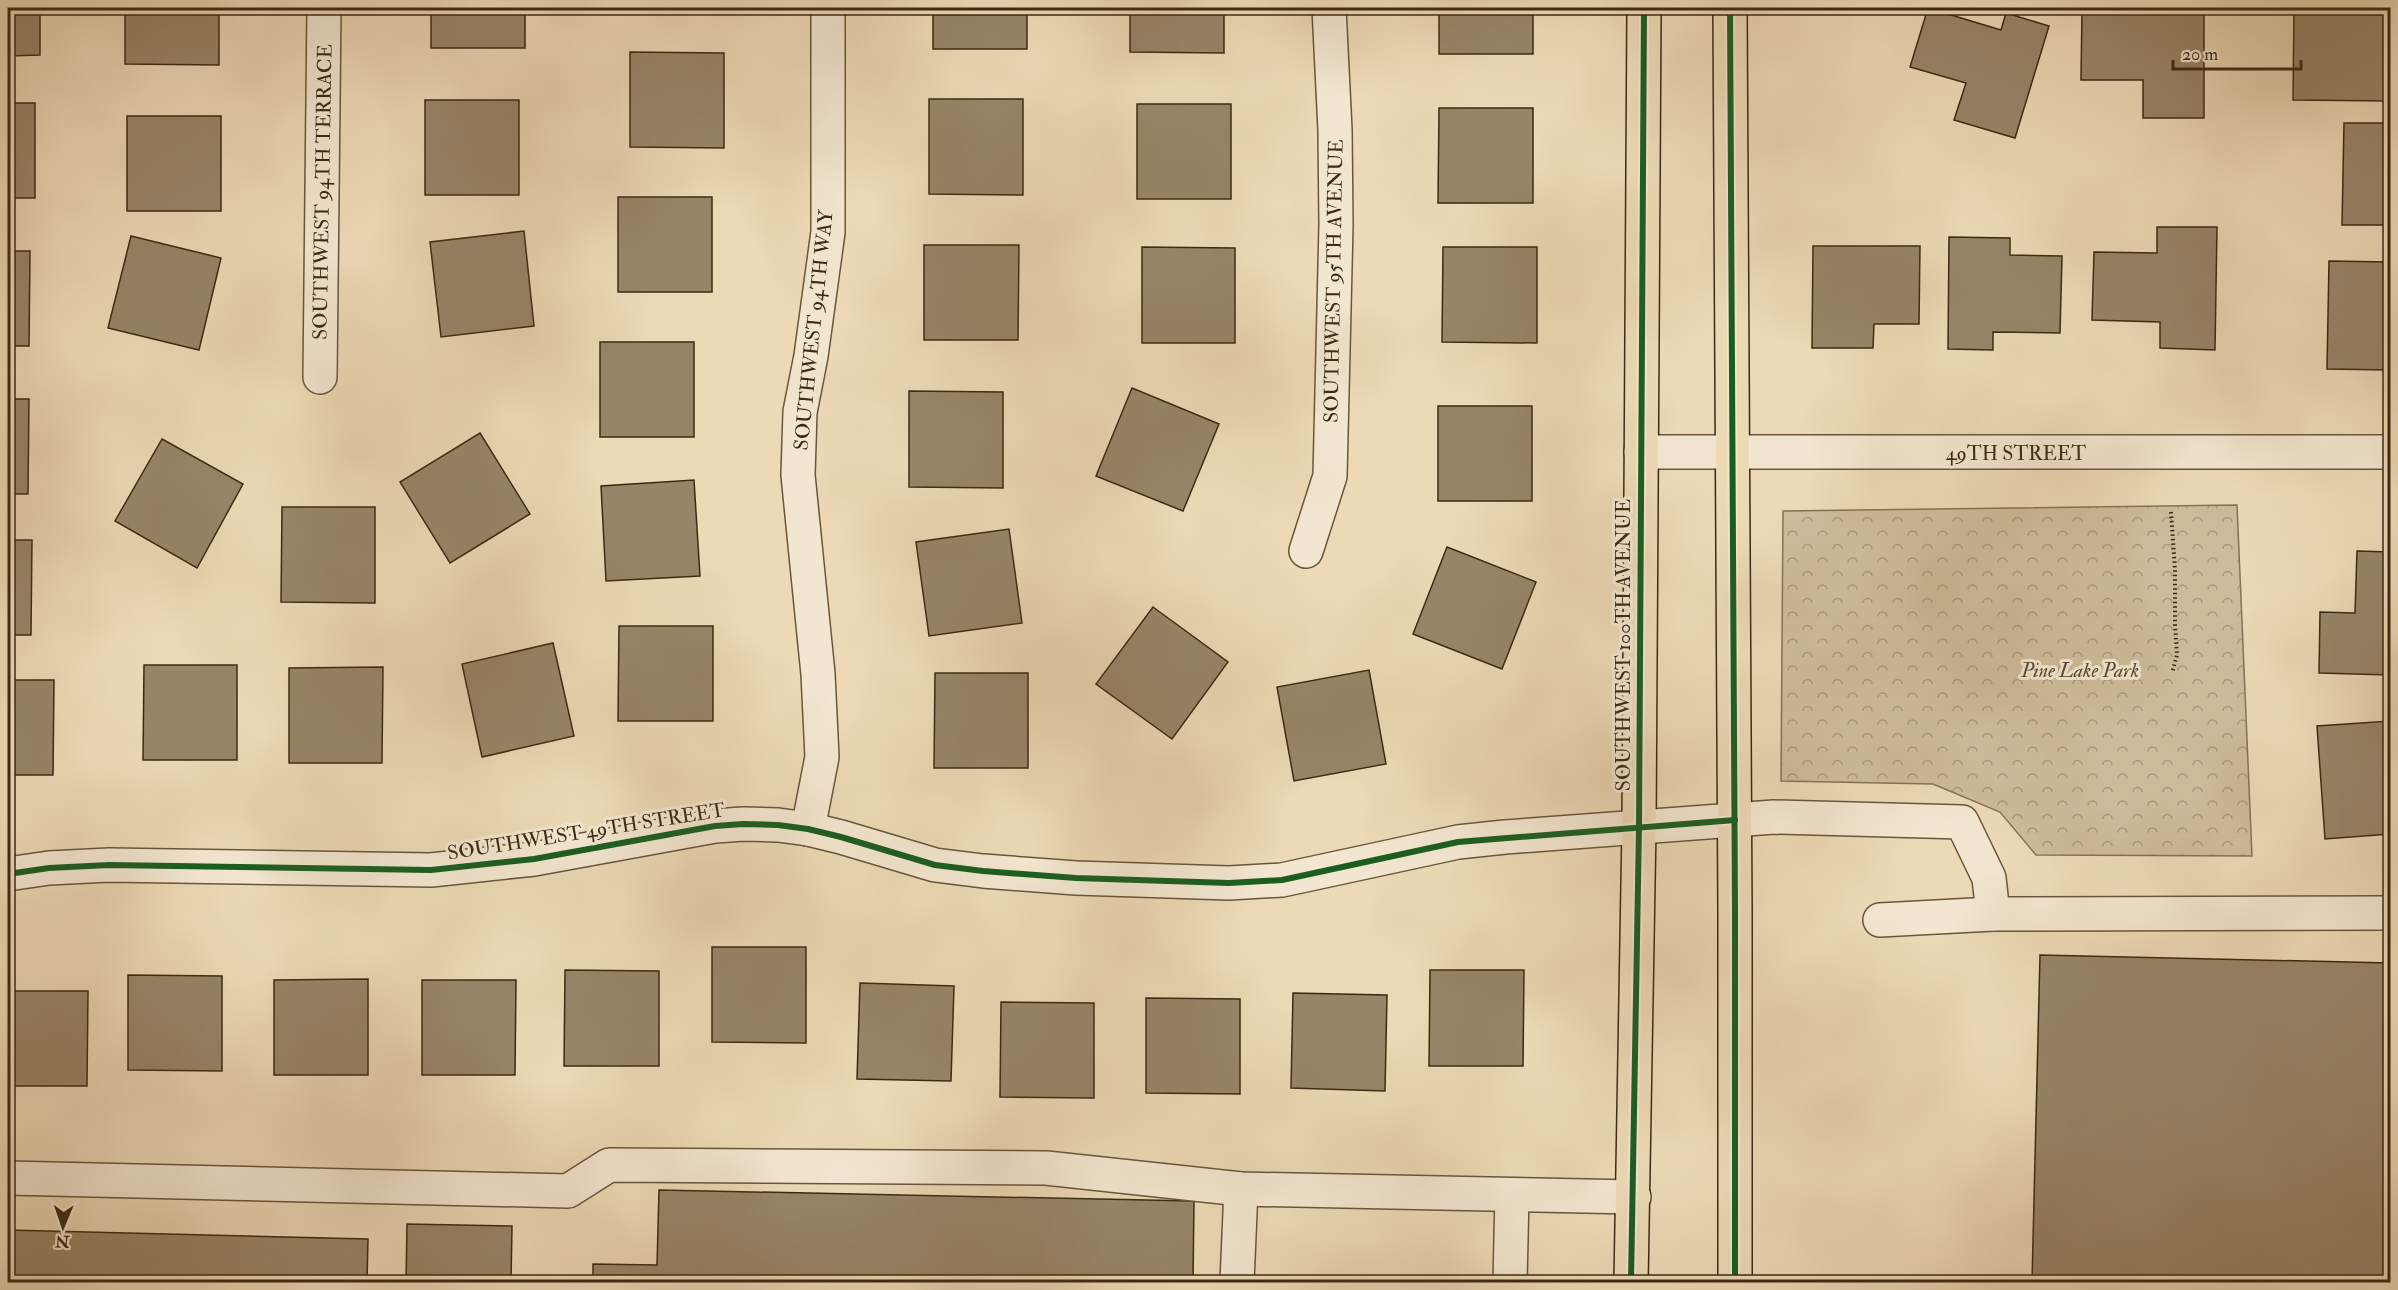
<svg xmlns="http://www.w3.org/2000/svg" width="2398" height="1290" font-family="'IM FELL Double Pica',serif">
	<defs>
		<pattern id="park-crowns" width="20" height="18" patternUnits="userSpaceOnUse" patternTransform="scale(1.5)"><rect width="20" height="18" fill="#cfbb9a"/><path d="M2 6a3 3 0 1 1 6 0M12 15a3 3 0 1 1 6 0" fill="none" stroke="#a9987c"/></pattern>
	</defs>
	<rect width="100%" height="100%" fill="#edd9b6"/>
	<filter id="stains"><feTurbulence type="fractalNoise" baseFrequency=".00333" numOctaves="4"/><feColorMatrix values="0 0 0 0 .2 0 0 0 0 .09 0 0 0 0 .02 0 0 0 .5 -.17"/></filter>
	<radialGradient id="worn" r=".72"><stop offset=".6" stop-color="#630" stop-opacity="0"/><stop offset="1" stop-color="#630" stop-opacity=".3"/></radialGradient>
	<polygon fill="url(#park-crowns)" stroke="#857256" stroke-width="1.5" points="2237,505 2252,856 2036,855 2000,812 1933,784 1781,781 1783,511"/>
	<g fill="#988568" stroke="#3b2a13" stroke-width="1.5">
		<polygon points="8,8 40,8 40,55 8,56"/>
		<polygon points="125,8 219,8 219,65 125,64"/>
		<rect x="431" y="8" width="94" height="40"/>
		<rect x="933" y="8" width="94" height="41"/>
		<polygon points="1130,8 1224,8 1224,53 1130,52"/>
		<rect x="1439" y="8" width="94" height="46"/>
		<polygon points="1928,8 2001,30 2006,13 2049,26 2015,138 1954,120 1966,83 1910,67"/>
		<polygon points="2294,8 2390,8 2390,101 2293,100"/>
		<polygon points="2082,11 2204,12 2204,118 2143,118 2143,80 2081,80"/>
		<polygon points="630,52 724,53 724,148 630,147"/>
		<polygon points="929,99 1023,99 1023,195 929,194"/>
		<rect x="425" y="100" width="94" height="95"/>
		<rect x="8" y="103" width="27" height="95"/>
		<rect x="1137" y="104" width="94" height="95"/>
		<polygon points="1439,108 1533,108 1533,203 1438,203"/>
		<rect x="127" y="116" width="94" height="95"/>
		<polygon points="2344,123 2390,123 2390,225 2342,225"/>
		<rect x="618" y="197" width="94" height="95"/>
		<polygon points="2157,227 2217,227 2215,350 2160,348 2160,322 2092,320 2094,252 2157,253"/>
		<polygon points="524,231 534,326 441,337 430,242"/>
		<polygon points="131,236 221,258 199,350 108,328"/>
		<polygon points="1949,237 2010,238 2010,255 2062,256 2060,333 1993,332 1993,350 1948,349"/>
		<polygon points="924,245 1019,245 1018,340 924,340"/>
		<polygon points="1813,246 1920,246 1919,324 1874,324 1873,348 1812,348"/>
		<polygon points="1142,247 1235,248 1235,343 1142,343"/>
		<polygon points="1443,247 1537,247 1537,343 1442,342"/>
		<polygon points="8,251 30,251 29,346 8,346"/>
		<polygon points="2329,261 2390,262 2390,370 2327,369"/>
		<rect x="600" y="342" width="94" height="95"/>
		<polygon points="1132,388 1219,424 1183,511 1096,476"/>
		<polygon points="909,391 1003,392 1003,488 909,487"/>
		<polygon points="8,399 29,399 28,494 8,494"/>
		<rect x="1438" y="406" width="94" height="95"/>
		<polygon points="480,433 530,514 450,563 400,482"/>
		<polygon points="162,439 243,484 197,568 115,521"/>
		<polygon points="694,480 700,576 606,581 601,486"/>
		<polygon points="282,507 375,507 375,603 281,602"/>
		<polygon points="1009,529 1022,623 929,636 916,542"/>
		<polygon points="8,540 32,540 31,635 8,635"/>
		<polygon points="1447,547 1536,582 1502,669 1413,634"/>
		<polygon points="2357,551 2390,552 2390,675 2319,673 2320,612 2355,613"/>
		<polygon points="1153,607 1228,662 1172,739 1096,684"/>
		<polygon points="619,626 713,626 713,721 618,721"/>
		<polygon points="553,643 574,736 482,757 462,664"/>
		<polygon points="144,665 237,665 237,760 143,760"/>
		<polygon points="383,667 382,763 289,763 289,668"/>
		<polygon points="1369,670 1386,764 1294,781 1277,687"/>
		<polygon points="935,673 1028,673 1028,768 934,768"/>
		<polygon points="8,680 54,680 53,775 8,775"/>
		<polygon points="2390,721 2390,834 2325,839 2317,726"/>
		<polygon points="712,947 806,947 806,1043 712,1042"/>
		<polygon points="2040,955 2390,963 2390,1282 2032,1282"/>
		<polygon points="565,970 659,971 659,1066 564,1066"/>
		<polygon points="1430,970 1524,970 1523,1066 1429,1066"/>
		<polygon points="128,975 222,976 222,1071 128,1070"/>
		<polygon points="368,979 368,1075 274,1075 274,980"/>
		<polygon points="422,980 516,980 515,1075 422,1075"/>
		<polygon points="860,983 954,986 951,1081 857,1079"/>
		<polygon points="8,991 88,991 87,1086 8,1086"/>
		<polygon points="1293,993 1387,995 1385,1091 1291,1088"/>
		<polygon points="1146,998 1240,999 1240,1094 1146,1093"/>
		<polygon points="1001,1002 1094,1003 1094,1098 1000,1097"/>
		<polygon points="659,1190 1194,1201 1193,1282 593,1282 593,1264 657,1265"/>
		<polygon points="407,1224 512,1226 511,1282 406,1282"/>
		<polygon points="8,1230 368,1239 367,1282 8,1282"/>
	</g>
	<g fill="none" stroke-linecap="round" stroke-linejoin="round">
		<defs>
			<g id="minor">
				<polyline points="320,377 324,8"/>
				<polyline points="1641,452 2390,452"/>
				<polyline points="1306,551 1330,476 1336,225 1335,130 1329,8"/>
				<polyline points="808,829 822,757 818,674 798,475 800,412 811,356 828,232 828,8"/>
				<polyline points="8,874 49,868 109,865 431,870 534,859 715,826 743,824 778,825 808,829 841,837 935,865 983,871 1076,878 1229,883 1282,880 1458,842 1505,837 1774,817 1962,822 1989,878 1993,914 2390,913"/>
				<polyline points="1880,920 1993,914"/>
				<polyline points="8,1178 568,1191 609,1165 1046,1168 1241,1189 1634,1197"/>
				<polyline points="1237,1282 1241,1189"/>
				<polyline points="1510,1282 1512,1195"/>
			</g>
			<g id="major">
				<polyline points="1730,8 1735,913 1735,1282"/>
				<polyline points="1631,1282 1639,827 1644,8"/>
			</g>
		</defs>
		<use href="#minor" stroke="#68563c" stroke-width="36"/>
		<use href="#major" stroke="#3b2a13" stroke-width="36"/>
		<polyline stroke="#3b2a13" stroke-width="4" stroke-dasharray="1.5 3" stroke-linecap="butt" points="2171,512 2175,569 2175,625 2177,655 2172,673"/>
		<use href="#minor" stroke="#f3e6d0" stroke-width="33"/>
		<use href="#major" stroke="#edd9b6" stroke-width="33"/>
		<defs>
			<g id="cycleway">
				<polyline points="1730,8 1735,913 1735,1282"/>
				<polyline points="8,874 49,868 109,865 431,870 534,859 715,826 743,824 778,825 808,829 841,837 935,865 983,871 1076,878 1229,883 1282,880 1458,842 1735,820"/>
				<polyline points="1631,1282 1639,827 1644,8"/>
			</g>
		</defs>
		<use href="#cycleway" stroke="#f3e6d0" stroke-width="10"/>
		<use href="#cycleway" stroke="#1b5e20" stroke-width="6"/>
	</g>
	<g text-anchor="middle" stroke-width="6" stroke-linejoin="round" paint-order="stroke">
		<g font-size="20" fill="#3b2a13" stroke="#f3e6d0">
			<text transform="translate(322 192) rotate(-89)" y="7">SOUTHWEST 94TH TERRACE</text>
			<text transform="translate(1333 281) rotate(-89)" y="7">SOUTHWEST 95TH AVENUE</text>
			<text transform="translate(813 330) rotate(-84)" y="7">SOUTHWEST 94TH WAY</text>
			<text x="2016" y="460">49TH STREET</text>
			<text transform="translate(1623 645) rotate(-90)" y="7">SOUTHWEST 100TH AVENUE</text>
			<text transform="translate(586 831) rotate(-9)" y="7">SOUTHWEST 49TH STREET</text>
		</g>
		<g font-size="20" font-style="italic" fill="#59472e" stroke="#f3e6d0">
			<text x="2080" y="677">Pine Lake Park</text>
		</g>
	</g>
	<rect width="2398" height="1290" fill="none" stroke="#edd9b6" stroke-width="30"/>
	<rect x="9" y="9" width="2380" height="1272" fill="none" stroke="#3b2a13" stroke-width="3"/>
	<rect x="15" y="15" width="2368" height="1260" fill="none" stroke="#3b2a13" stroke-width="1.5"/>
	<g transform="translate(63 1227) rotate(182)" stroke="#f3e6d0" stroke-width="4.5" paint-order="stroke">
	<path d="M0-4.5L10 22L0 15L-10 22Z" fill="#3b2a13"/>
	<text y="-9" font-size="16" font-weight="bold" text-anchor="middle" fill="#3b2a13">N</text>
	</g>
	<path d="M2173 60v9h128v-9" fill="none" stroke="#3b2a13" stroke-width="3"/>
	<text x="2182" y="60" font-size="18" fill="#3b2a13" stroke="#f3e6d0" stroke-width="4.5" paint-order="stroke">20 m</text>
	<rect width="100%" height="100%" filter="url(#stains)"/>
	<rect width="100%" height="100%" fill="url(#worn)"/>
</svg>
